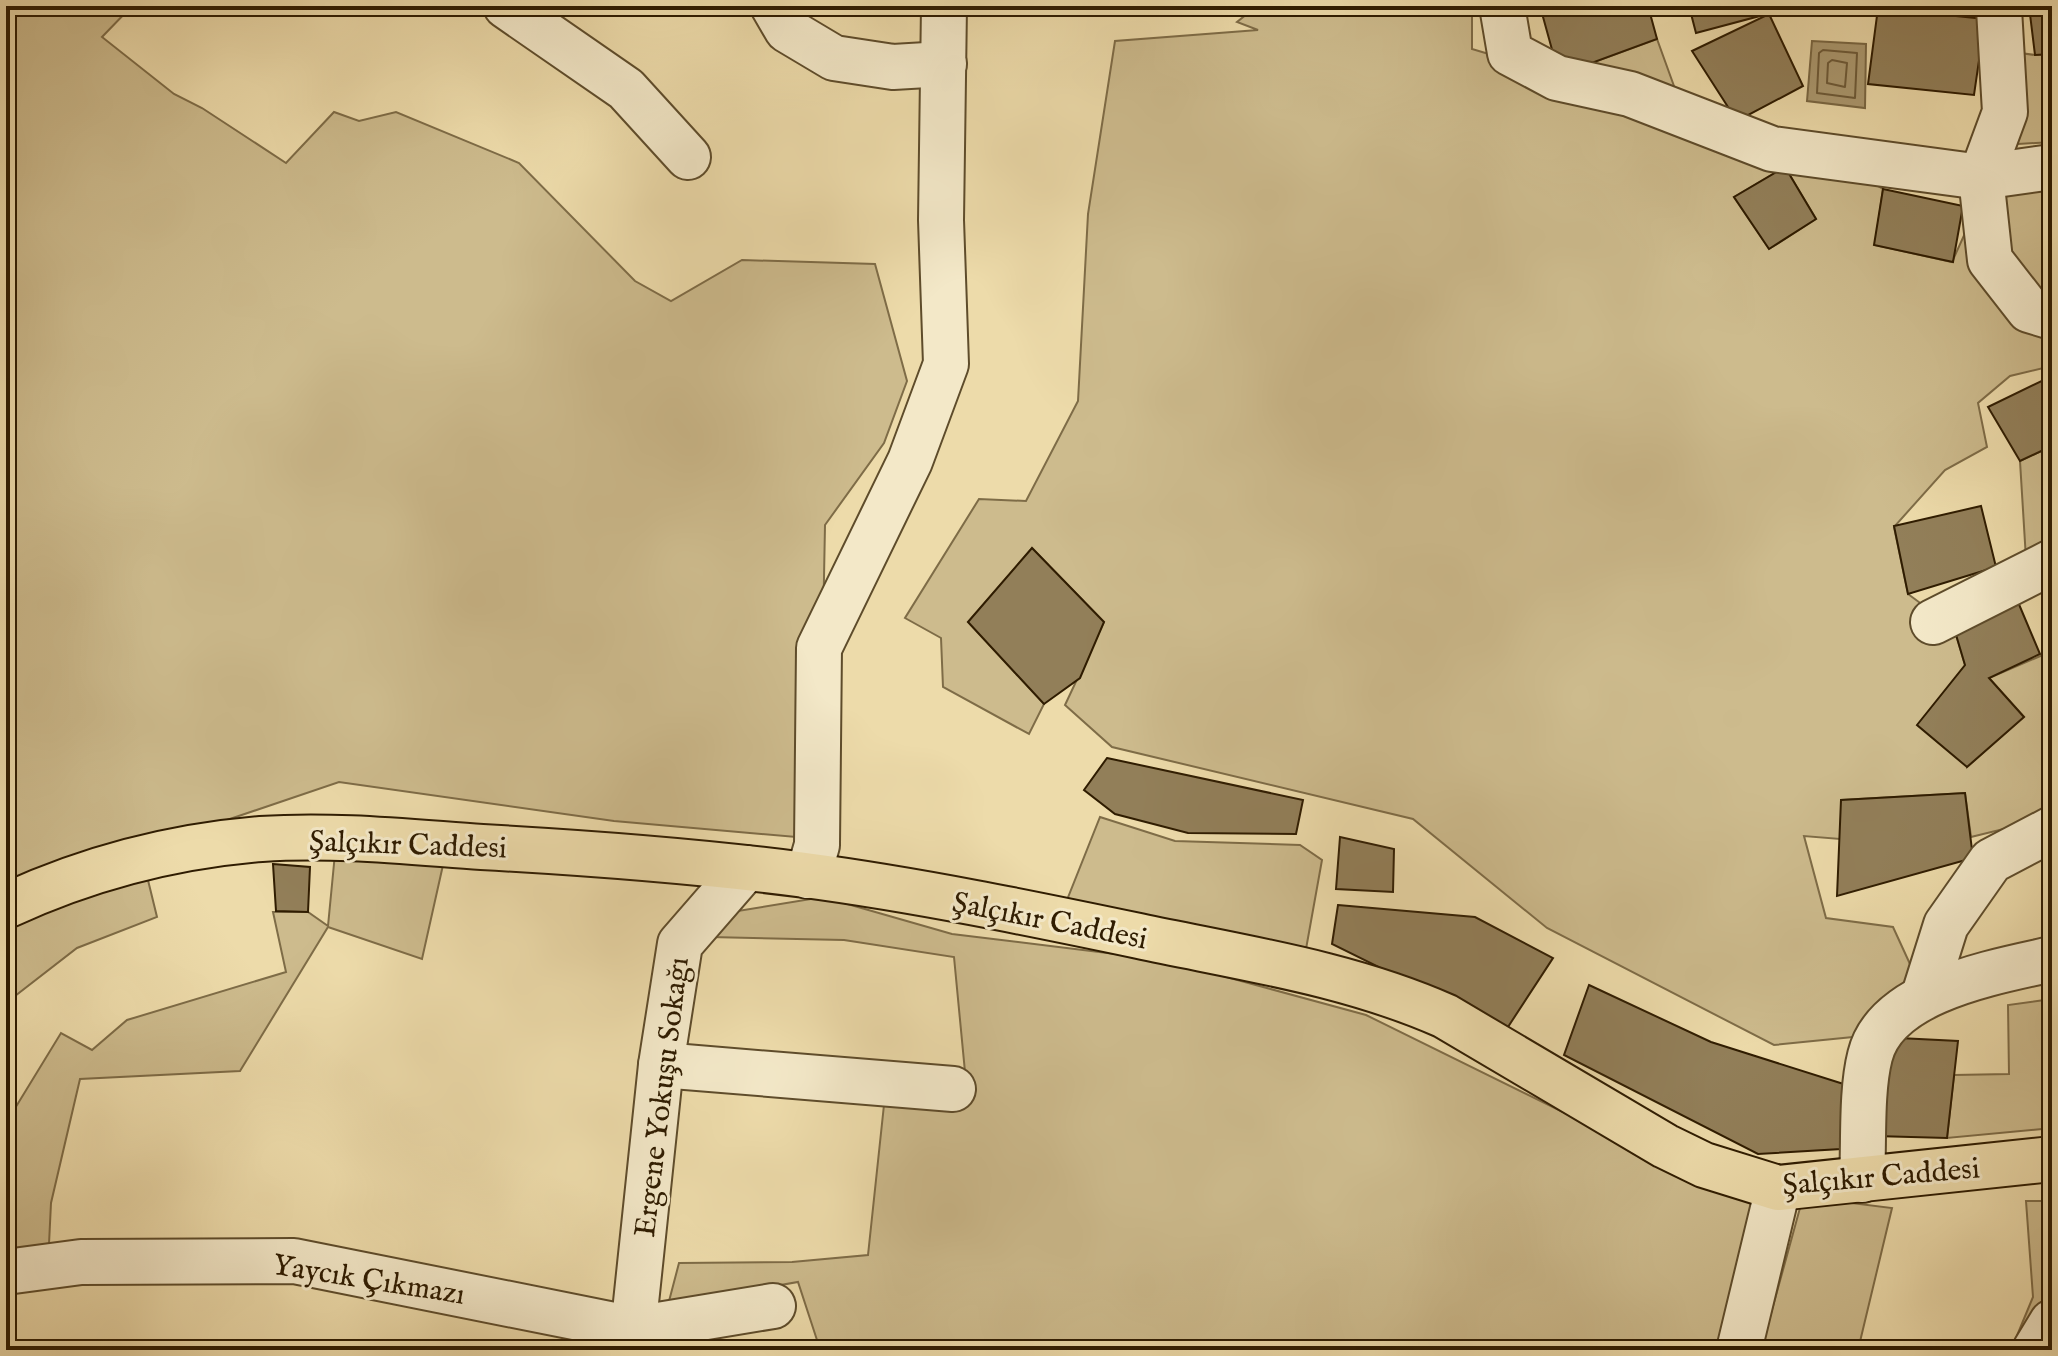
<svg xmlns="http://www.w3.org/2000/svg" width="2058" height="1356" font-family="'IM FELL English',serif">
	<rect width="100%" height="100%" fill="#eddbaa"/>
	<filter id="stains"><feTurbulence type="fractalNoise" baseFrequency=".0025" numOctaves="4"/><feColorMatrix values="0 0 0 0 .2 0 0 0 0 .09 0 0 0 0 .02 0 0 0 .5 -.17"/></filter>
	<radialGradient id="worn" r=".72"><stop offset=".6" stop-color="#630" stop-opacity="0"/><stop offset="1" stop-color="#630" stop-opacity=".3"/></radialGradient>
	<g fill="#cdbb8d" stroke="#7e6c47" stroke-width="2" fill-rule="evenodd">
		<polygon points="6,6 132,6 102,37 174,94 202,108 286,163 334,112 359,121 396,112 519,163 635,281 671,301 742,260 875,264 907,381 884,443 825,525 819,839 614,821 339,782 6,895"/>
		<path d="M1257,6H1472V49L1559,75L1657,39L1687,122L1843,166L1883,189L1875,245L1952,262L1989,180L2052,181V366L2010,376L1978,403L1987,447L1945,470L1894,527L1908,594L1954,628L1965,665L1967,767L2024,717L1989,678L2052,651V817L1971,837L1965,793L1842,800L1840,839L1804,836L1826,918L1893,927L1921,988L1863,1036L1774,1045L1547,928L1413,819L1112,747L1065,705L1104,622L1032,548L968,622L1044,704L1029,734L943,687L941,638L905,618L979,499L1026,501L1078,401L1088,214L1115,41L1258,30L1237,22ZM1785,167L1816,219L1769,249L1734,197Z"/>
		<polygon points="2005,51 2035,55 2052,54 2052,142 2002,145"/>
		<polygon points="2052,446 2052,559 2026,559 2020,461"/>
		<polygon points="1100,817 1175,841 1300,845 1322,860 1306,949 1065,905"/>
		<polygon points="336,843 445,856 422,959 328,927 240,1071 80,1079 51,1203 47,1285 6,1285 6,1123 61,1033 92,1050 127,1020 286,972 273,912 308,912 328,926"/>
		<polygon points="146,872 157,917 77,948 6,1003 6,922"/>
		<polygon points="823,897 952,934 1164,960 1366,1015 1571,1116 1778,1188 1739,1350 816,1350 817,1340 798,1282 668,1305 679,1263 792,1262 868,1255 886,1086 965,1072 954,957 844,940 710,937 707,916"/>
		<polygon points="2052,999 2052,1128 1947,1138 1954,1075 2009,1074 2008,1005"/>
		<polygon points="1803,1197 1892,1208 1858,1350 1761,1350"/>
		<polygon points="2026,1201 2052,1201 2052,1350 2011,1350 2033,1297"/>
	</g>
	<polygon fill="#ac9a71" stroke="#7a6844" stroke-width="2" points="1812,41 1866,44 1865,108 1807,101"/>
	<g fill="none" stroke-linecap="round" stroke-linejoin="round">
		<g stroke="#6e5b39" stroke-width="2">
			<polygon points="1823,50 1857,53 1855,98 1817,93 1819,53"/>
			<polygon points="1832,60 1847,63 1845,87 1827,83 1828,63"/>
		</g>
	</g>
	<g fill="#927f59" stroke="#2f1c01" stroke-width="2">
		<polygon points="1540,6 1648,6 1657,39 1559,75"/>
		<polygon points="1689,6 1789,6 1790,8 1696,33"/>
		<polygon points="2029,6 2052,6 2052,54 2035,55"/>
		<polygon points="1878,8 1985,19 1974,95 1868,84"/>
		<polygon points="1769,14 1803,86 1737,121 1692,51"/>
		<polygon points="1785,167 1816,219 1769,249 1734,197"/>
		<polygon points="1883,189 1963,206 1953,262 1874,245"/>
		<polygon points="2052,376 2052,446 2020,461 1988,407"/>
		<polygon points="1981,506 1996,567 1908,594 1894,526"/>
		<polygon points="1032,548 1104,622 1080,678 1044,704 968,622"/>
		<polygon points="2018,602 2040,654 1989,678 2024,717 1967,767 1917,725 1965,665 1954,628"/>
		<polygon points="1107,758 1303,800 1296,834 1188,833 1115,814 1084,790"/>
		<polygon points="1965,793 1973,858 1837,896 1841,800"/>
		<polygon points="1340,837 1394,849 1393,892 1336,889"/>
		<polygon points="273,864 310,867 308,912 276,911"/>
		<polygon points="1338,905 1475,917 1553,958 1506,1030 1332,944"/>
		<polygon points="1589,985 1711,1042 1853,1087 1841,1149 1758,1154 1564,1055"/>
		<polygon points="1879,1037 1958,1041 1947,1138 1875,1136"/>
	</g>
	<g fill="none" stroke-linecap="round" stroke-linejoin="round">
		<defs>
			<g id="minor">
				<polyline points="506,6 626,89 688,157"/>
				<polyline points="773,6 787,30 834,58 893,67 944,64"/>
				<polyline points="1502,6 1510,53 1557,78 1630,94 1772,149 1981,177 2052,167"/>
				<polyline points="2001,6 1999,9 2005,112 1981,177 1990,260 2029,310 2052,317"/>
				<polyline points="1933,622 2052,562"/>
				<polyline points="808,876 817,845 819,648 910,461 946,364 941,220 944,6"/>
				<polyline points="1924,995 1946,925 1991,861 2052,829"/>
				<polyline points="661,1065 953,1089"/>
				<path d="M1862,1180C1864,1142 1861,1091 1870,1056C1886,990 1995,972 2052,959"/>
				<polyline points="6,1272 81,1262 294,1261 634,1329 773,1306"/>
				<polyline points="631,1350 661,1065 680,944 746,868"/>
				<polyline points="1739,1350 1778,1188"/>
				<polyline points="2035,1350 2052,1322"/>
			</g>
			<path id="major" d="M6,906C86,869 174,846 261,839C335,834 409,842 482,847C590,853 698,861 805,875C917,890 1029,913 1139,936C1242,958 1348,973 1445,1016L1665,1146L1704,1165L1778,1188L2052,1159"/>
		</defs>
		<use href="#minor" stroke="#5e4c2b" stroke-width="48"/>
		<use href="#major" stroke="#2f1c01" stroke-width="48"/>
		<use href="#minor" stroke="#f3e8c8" stroke-width="44"/>
		<use href="#major" stroke="#eddbaa" stroke-width="44"/>
	</g>
	<g text-anchor="middle" stroke-width="6" stroke-linejoin="round" paint-order="stroke">
		<g font-size="30" fill="#2f1c01" stroke="#f3e8c8">
			<text transform="translate(408 844) rotate(2)" y="10">Şalçıkır Caddesi</text>
			<text transform="translate(1050 920) rotate(11)" y="10">Şalçıkır Caddesi</text>
			<text transform="translate(661 1097) rotate(-83)" y="10">Ergene Yokuşu Sokağı</text>
			<text transform="translate(1881 1176) rotate(-5)" y="10">Şalçıkır Caddesi</text>
			<text transform="translate(369 1279) rotate(9)" y="10">Yaycık Çıkmazı</text>
		</g>
	</g>
	<rect width="2058" height="1356" fill="none" stroke="#eddbaa" stroke-width="32"/>
	<rect x="8" y="8" width="2042" height="1340" fill="none" stroke="#2f1c01" stroke-width="4"/>
	<rect x="16" y="16" width="2026" height="1324" fill="none" stroke="#2f1c01" stroke-width="2"/>
	<rect width="100%" height="100%" filter="url(#stains)"/>
	<rect width="100%" height="100%" fill="url(#worn)"/>
</svg>
